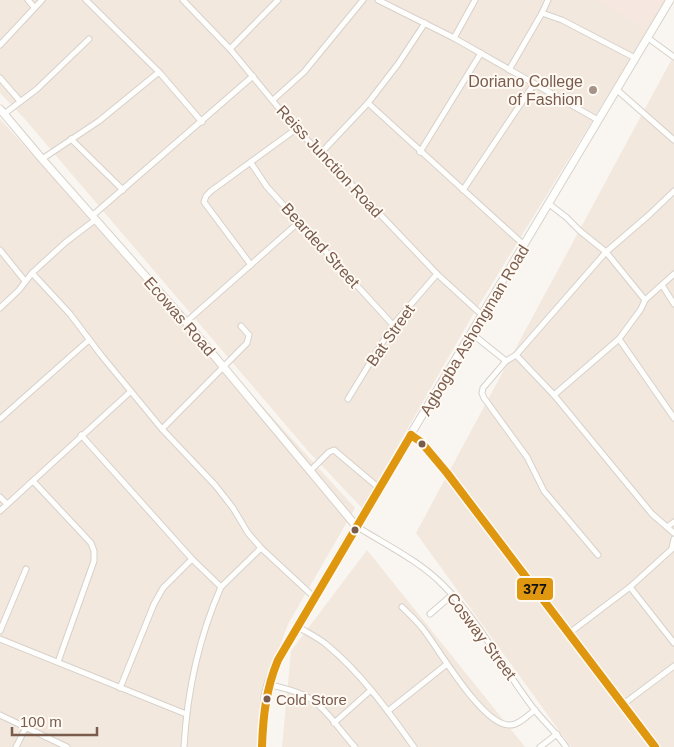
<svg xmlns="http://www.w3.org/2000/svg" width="674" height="747" font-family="Arial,sans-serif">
	<rect width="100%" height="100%" fill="#f9f5f0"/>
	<g fill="#f2e8de">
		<polygon points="0,0 665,0 626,66 471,318 362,508 308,451 23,117 0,93"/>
		<polygon points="674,55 674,747 571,747 416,533"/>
		<polygon points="0,119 355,508 288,624 267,682 261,747 0,747"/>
		<polygon points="367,550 525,747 282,747 291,651"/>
	</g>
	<polygon fill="#f6e8e1" points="598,0 664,0 646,29"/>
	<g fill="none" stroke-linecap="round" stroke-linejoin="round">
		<defs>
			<g id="street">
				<polyline points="28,0 34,7"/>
				<polyline points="86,0 159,72 202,122"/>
				<polyline points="183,0 230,49 296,129 332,164 437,274 482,315"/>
				<polyline points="378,0 454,38 598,120"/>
				<polyline points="542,13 562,20 635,58"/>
				<polyline points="454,38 475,0"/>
				<polyline points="648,38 674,57"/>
				<polyline points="0,45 42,0"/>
				<polyline points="230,49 278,0"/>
				<polyline points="509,70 542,13 548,0"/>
				<polyline points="0,78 20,101"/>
				<polyline points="616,89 674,140"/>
				<polyline points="273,100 304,72 363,0"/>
				<polyline points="368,103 524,245"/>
				<polyline points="4,114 37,89 89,39"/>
				<polyline points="71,139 123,190"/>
				<polyline points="420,152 481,53"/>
				<polyline points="320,154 368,103 398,64 425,23"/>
				<polyline points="42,159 99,121 159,72"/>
				<polyline points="251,163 267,187 393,325"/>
				<polyline points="463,190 534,84"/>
				<polyline points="549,204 566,217 580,231 606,252 645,300"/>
				<polyline points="92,216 253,76"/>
				<polyline points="0,250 25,281"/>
				<polyline points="251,265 204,202 206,196 211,191 296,129"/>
				<polyline points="32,273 70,314 101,355 162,429 215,485 233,508 248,533 261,548 315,598"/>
				<polyline points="662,285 674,304"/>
				<polyline points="0,308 19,290 32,273 66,242 95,220"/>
				<polyline points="186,322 299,222"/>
				<polyline points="471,333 506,361"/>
				<polyline points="619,339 674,418"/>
				<polyline points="516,355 554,395 652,514 674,533"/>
				<polyline points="554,395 619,339 641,309 645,300 674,274"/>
				<polyline points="348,399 393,325 437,274"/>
				<polyline points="0,419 89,340"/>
				<polyline points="162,429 247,343 249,335 241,326"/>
				<polyline points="81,435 192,559 221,587 261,548"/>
				<polyline points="411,435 421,442 447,473 655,747"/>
				<polyline points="310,471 329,452 334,450 379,488"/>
				<polyline points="33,481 91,543 94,551 94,561 58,662"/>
				<polyline points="0,497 7,504"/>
				<polyline points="0,511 130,392"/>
				<path d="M356,526C386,545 420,561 444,586C481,623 503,669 534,709C544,722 557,733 566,747"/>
				<polyline points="667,527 674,522"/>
				<polyline points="672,548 674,539"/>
				<polyline points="598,555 544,491 527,457 484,398 482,393 483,388 506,361 516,355 606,252 649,215 674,191"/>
				<polyline points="630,587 674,643"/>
				<path d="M402,607C409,614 417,621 423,629C439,649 482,725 509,725C518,726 528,715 535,710"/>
				<polyline points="430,614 452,595"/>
				<path d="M298,627C308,633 319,638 327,645C362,674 388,711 414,747"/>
				<polyline points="0,631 26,569"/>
				<polyline points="568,634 630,587 674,547"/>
				<polyline points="0,639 186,714"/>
				<path d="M268,684C281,688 297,690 309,698C326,708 341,732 355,747"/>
				<polyline points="120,688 154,604 163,588 192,559"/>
				<polyline points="622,705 674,666"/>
				<polyline points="388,711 447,664"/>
				<polyline points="0,715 67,747"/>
				<polyline points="334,723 371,690"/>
				<polyline points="16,747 26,727"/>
				<path d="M184,747C187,693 199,637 221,587"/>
				<polyline points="540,747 557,734"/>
			</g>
			<g id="secondary">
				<polyline points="0,109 42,159 186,322 356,526"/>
				<polyline points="262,747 265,696 268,684 278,660 356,526 670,0"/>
			</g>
		</defs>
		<use href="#street" stroke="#d7d1cb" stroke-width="7"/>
		<use href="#secondary" stroke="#d9d2cb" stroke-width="9"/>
		<use href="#street" stroke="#fefefd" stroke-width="5"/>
		<use href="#secondary" stroke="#fefefd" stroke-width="7"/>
		<defs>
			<g id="bus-1">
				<polyline points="411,435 421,442 447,473 655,747"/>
				<path d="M262,747C263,716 266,689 278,660L411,435"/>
			</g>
		</defs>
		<use href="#bus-1" stroke="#fffaf3" stroke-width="11"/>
		<use href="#bus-1" stroke="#de970f" stroke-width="8"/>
	</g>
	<circle fill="#a69286" stroke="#fffaf3" stroke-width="2" cx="593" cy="90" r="5"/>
	<g fill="#7a5c4d" stroke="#fffaf3" stroke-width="2">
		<circle cx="422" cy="444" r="4.5"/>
		<circle cx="355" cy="530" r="4.5"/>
		<circle cx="267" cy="699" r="4.5"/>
	</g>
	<g text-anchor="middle" stroke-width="4" stroke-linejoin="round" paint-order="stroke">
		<g font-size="15" fill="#7a5c4d" stroke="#fffaf3" text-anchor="start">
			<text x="276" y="705">Cold Store</text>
		</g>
		<g font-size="16" fill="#7a5c4d" stroke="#fffaf3" text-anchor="end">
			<text x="583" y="87">Doriano College<tspan x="583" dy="18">of Fashion</tspan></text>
		</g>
		<g font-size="16" fill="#7a5c4d" stroke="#fffaf3">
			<text transform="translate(330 161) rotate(47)" y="6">Reiss Junction Road</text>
			<text transform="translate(321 245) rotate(48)" y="6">Bearded Street</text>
			<text transform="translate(180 316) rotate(49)" y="6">Ecowas Road</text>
			<text transform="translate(474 330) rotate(-59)" y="6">Agbogba Ashongman Road</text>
			<text transform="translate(390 335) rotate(-55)" y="6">Bat Street</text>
			<text transform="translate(482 636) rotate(53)" y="6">Cosway Street</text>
		</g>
	</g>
	<rect stroke="#fffaf3" stroke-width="2" x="516" y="577" width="38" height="24" rx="5" fill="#de970f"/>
	<g font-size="14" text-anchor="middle" font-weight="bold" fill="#111">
		<text x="535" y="594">377</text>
	</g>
	<path d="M12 727v8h85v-8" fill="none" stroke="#7a5c4d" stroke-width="2.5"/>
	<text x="20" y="727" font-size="15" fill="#7a5c4d" stroke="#fffaf3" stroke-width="4" paint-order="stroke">100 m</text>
</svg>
